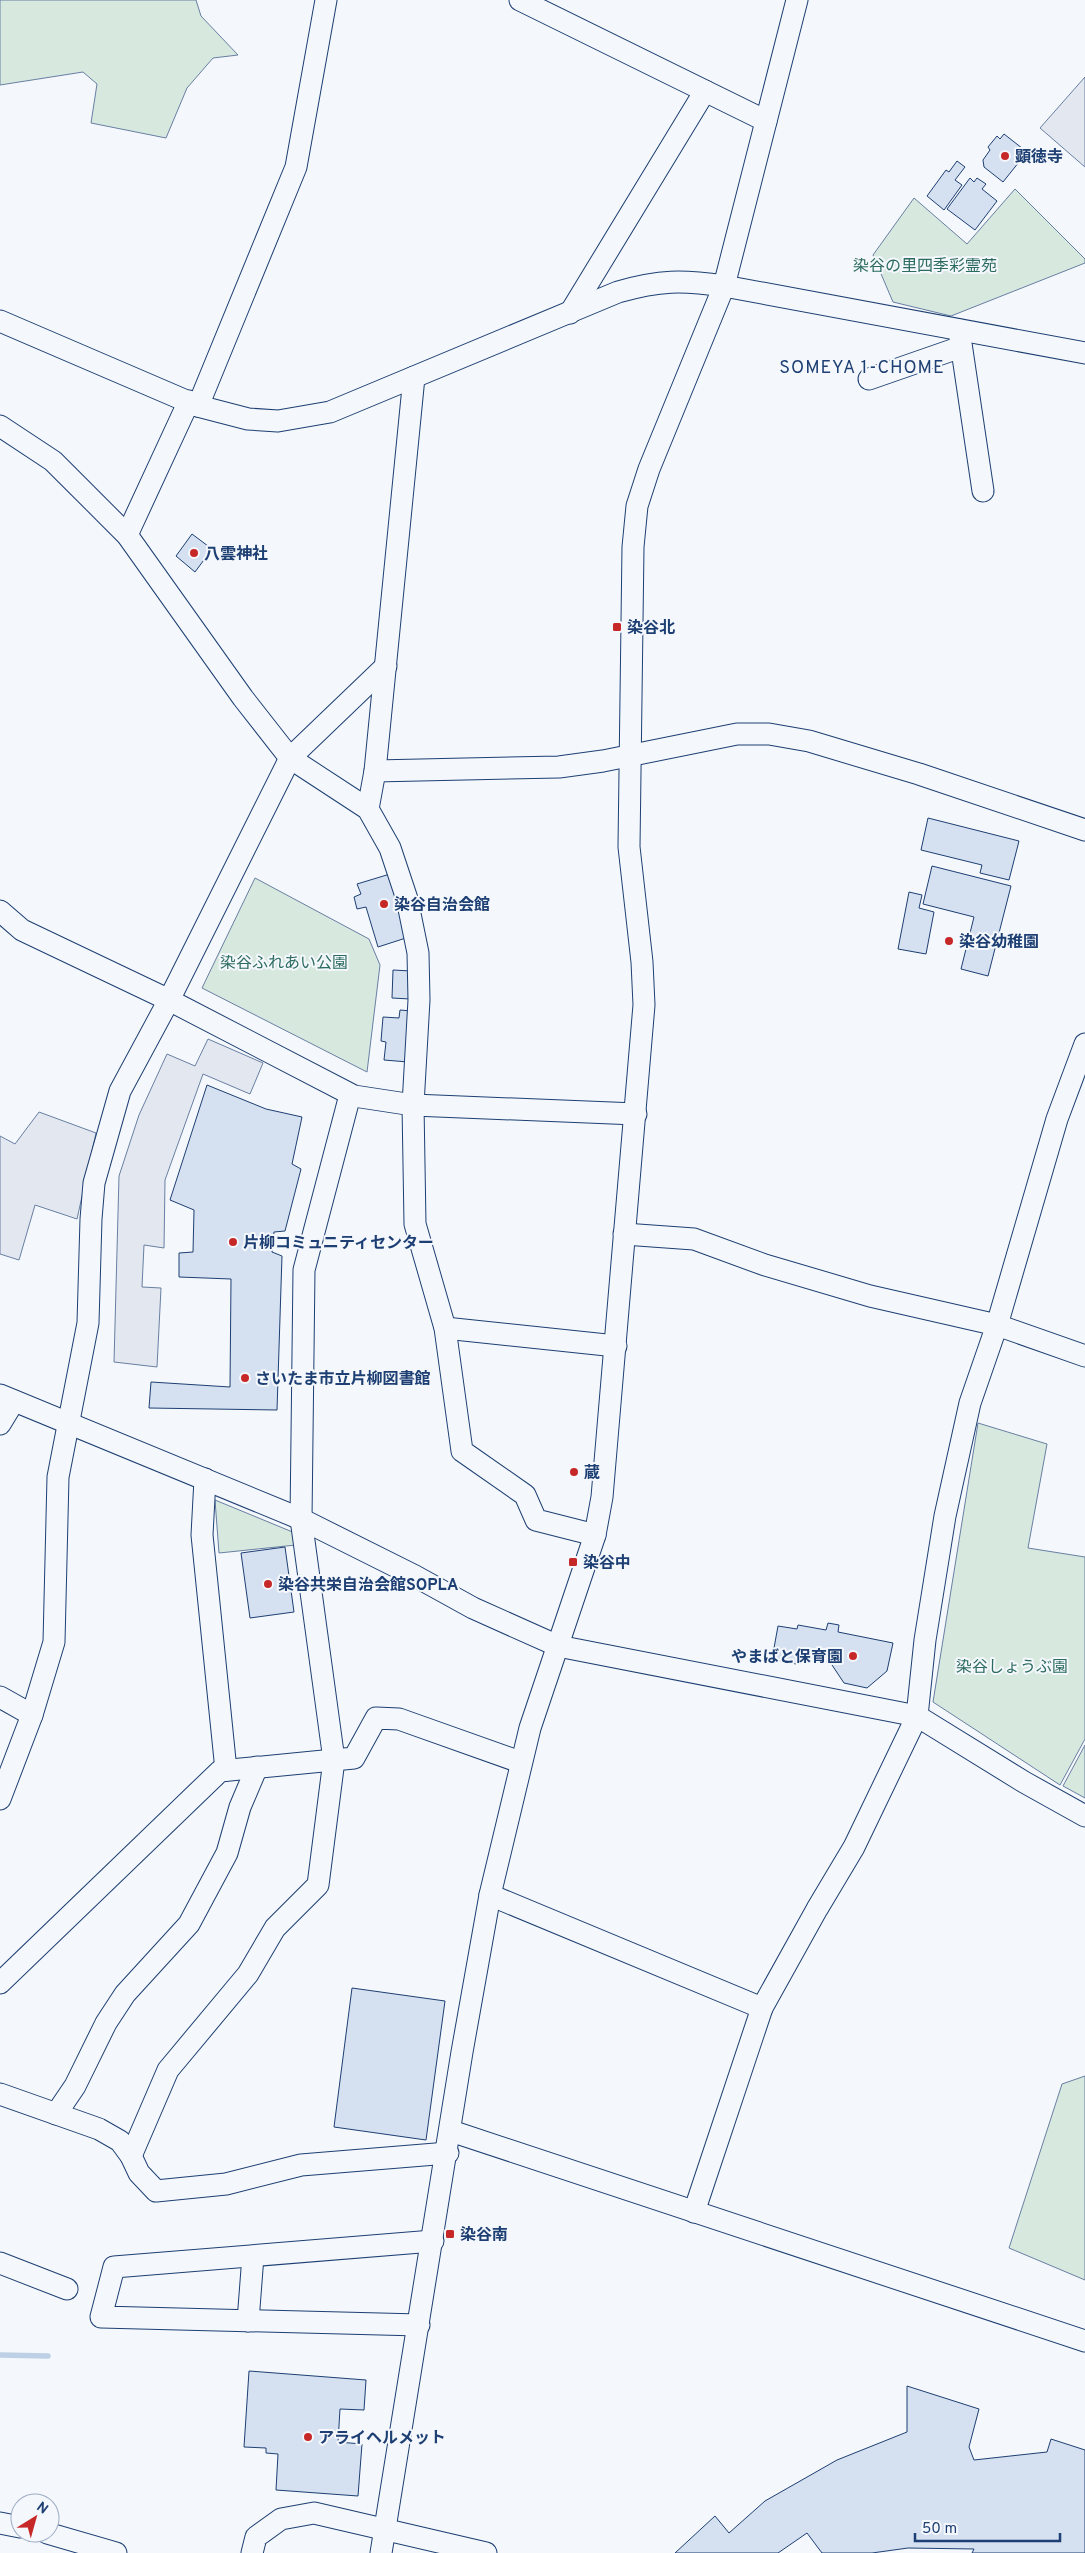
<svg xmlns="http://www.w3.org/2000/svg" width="1085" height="2553" font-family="Overpass,'Noto Sans JP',sans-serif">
	<rect width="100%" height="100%" fill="#f4f7fb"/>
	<g fill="#d7e8df" stroke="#687fa3">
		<polygon points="0,0 196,0 201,16 238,55 213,58 187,88 166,138 91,123 97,84 83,72 0,85"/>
		<polygon points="1015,189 1085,259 1085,263 951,316 893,302 873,255 914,198 967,244"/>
		<polygon points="255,878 369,939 380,965 367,1072 202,988"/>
		<polygon points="978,1423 1047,1444 1028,1548 1085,1557 1085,1739 1060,1785 933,1702"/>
		<polygon points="215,1500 295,1533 296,1545 219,1553"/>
		<polygon points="1085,1745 1085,1798 1063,1786"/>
		<polygon points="1085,2076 1085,2280 1009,2248 1062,2084"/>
	</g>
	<g fill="#e3e8f0" stroke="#687fa3">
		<polygon points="1085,77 1085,167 1040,128"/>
		<polygon points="208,1039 263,1063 250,1094 203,1074 165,1180 164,1248 144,1245 142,1287 161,1288 157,1367 114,1362 119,1176 139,1115 167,1054 195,1066"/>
		<polygon points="39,1112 96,1133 77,1219 35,1205 19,1260 0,1254 0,1136 15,1144"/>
	</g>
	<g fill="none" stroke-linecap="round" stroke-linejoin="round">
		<polyline stroke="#bed0e5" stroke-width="5.5" points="0,2355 48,2356"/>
	</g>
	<g fill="#d5e0f0" stroke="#1d3f73">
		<polygon points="1004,134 1027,152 1003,182 984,167 983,160 990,150 988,147 997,136 1000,139"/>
		<polygon points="957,161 965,167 955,180 962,185 944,210 927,196 946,170 949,172"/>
		<polygon points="970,178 974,182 977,178 986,184 982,189 997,201 975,230 947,209"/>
		<polygon points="192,534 212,549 195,572 176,556"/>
		<polygon points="928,818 1019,841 1009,880 980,873 982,865 921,850"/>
		<polygon points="932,866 1011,886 988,976 961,969 974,917 923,904"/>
		<polygon points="390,874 409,937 378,947 366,907 357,909 354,897 361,894 357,884"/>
		<polygon points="909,892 922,895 919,908 934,912 926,954 898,949"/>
		<polygon points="393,970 411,971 410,999 392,998"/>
		<polygon points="400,1010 412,1011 408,1062 384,1060 386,1042 381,1041 383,1017 399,1018"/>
		<polygon points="207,1085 266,1109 302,1117 292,1164 301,1169 285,1231 274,1232 272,1252 282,1256 277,1410 149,1408 151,1382 230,1387 231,1279 179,1277 179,1253 193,1252 194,1210 170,1200"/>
		<polygon points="285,1547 294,1612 250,1618 241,1553"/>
		<polygon points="828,1623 839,1625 838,1632 893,1643 887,1671 867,1688 844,1683 830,1662 797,1655 796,1664 772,1659 778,1626 797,1629 798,1625 826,1630"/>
		<polygon points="352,1988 445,2001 426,2140 334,2127"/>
		<polygon points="249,2371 366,2380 364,2410 340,2409 338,2442 362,2444 358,2496 276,2490 278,2454 266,2453 266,2448 244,2447"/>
		<polygon points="907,2386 979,2409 969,2447 974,2460 1047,2452 1051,2439 1085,2450 1085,2553 972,2553 974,2549 908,2548 872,2553 822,2553 807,2533 778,2553 675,2553 715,2516 729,2533 765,2501 837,2460 907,2432"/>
	</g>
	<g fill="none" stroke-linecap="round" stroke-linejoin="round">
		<defs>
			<g id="minor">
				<polyline points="520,0 766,121"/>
				<polyline points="570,313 705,91"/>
				<path d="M0,321L198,406L248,419L278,421L330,412L618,292C660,280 682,280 724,286L1085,353"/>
				<polyline points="959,330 983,491"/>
				<polyline points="869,379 961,347"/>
				<polyline points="198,406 296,167 326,0"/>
				<polyline points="0,426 53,461 127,535 243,698 290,758 368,809 390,848 407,899 418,953 419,1000 413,1105 415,1224 445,1328 462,1451 525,1495 536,1520 595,1535"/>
				<polyline points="127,535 189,401"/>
				<polyline points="375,771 559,767 603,761 737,734 769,734 809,741 919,774 1085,830"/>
				<polyline points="368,809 375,771 414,377"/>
				<polyline points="0,911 22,930 169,1000 354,1096 413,1105 636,1114"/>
				<polyline points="624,1234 694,1239 765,1265 870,1296 997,1325 1085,1356"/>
				<polyline points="445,1328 616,1346"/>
				<polyline points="0,1395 301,1519 415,1576 473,1608 558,1646 917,1716 1024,1782 1085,1816"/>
				<polyline points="0,1424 14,1401"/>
				<polyline points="205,1479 202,1535 226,1770"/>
				<polyline points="0,1697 32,1715"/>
				<polyline points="0,1799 32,1715 54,1642 58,1477 88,1323 91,1219 94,1183 120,1091 169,1000 290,758 386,666"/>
				<polyline points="490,1895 762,2008"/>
				<polyline points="0,1983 220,1771 354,1758 376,1718 399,1719 520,1762"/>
				<polyline points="0,2094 99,2129 120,2141 131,2156 139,2173 156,2191 226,2184 301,2165 448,2153"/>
				<polyline points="56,2114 75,2086 106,2023 125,1994 189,1924 227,1853 240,1807 257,1767"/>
				<polyline points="451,2131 1085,2341"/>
				<polyline points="131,2156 168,2070 248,1974 275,1928 318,1885 334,1760 301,1519 304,1270 350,1095"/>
				<polyline points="694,2212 762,2008 817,1909 854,1847 917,1716 925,1640 945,1516 970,1403 997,1325 1057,1119 1085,1044"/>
				<polyline points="0,2263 67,2289"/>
				<polyline points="248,2321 253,2256"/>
				<polyline points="419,2325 101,2317 114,2267 433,2241"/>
				<polyline points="0,2523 20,2527"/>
				<polyline points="47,2533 116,2553"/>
				<polyline points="252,2553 256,2537 281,2519 314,2513 486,2553"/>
				<polyline points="381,2553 462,2052 490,1895 530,1728 595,1535 602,1497 644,1005 642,962 629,847 633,547 637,506 649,469 724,286 797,0"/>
			</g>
		</defs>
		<use href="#minor" stroke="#1d3f73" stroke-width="23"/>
		<use href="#minor" stroke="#f4f7fb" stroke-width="21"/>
	</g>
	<g fill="#c62828" stroke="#f4f7fb" stroke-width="2">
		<circle cx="1005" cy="156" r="5"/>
		<circle cx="194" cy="553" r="5"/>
		<rect x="612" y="622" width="10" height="10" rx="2.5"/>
		<circle cx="384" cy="904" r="5"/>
		<circle cx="949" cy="941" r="5"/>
		<circle cx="233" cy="1242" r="5"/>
		<circle cx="245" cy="1378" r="5"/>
		<circle cx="574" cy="1472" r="5"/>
		<rect x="568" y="1557" width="10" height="10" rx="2.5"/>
		<circle cx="268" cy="1584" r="5"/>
		<circle cx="853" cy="1656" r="5"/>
		<rect x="445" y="2229" width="10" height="10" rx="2.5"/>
		<circle cx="308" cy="2437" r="5"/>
	</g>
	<g text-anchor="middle" stroke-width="4" stroke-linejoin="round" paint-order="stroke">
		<g font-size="16" font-weight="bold" fill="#1d3f73" stroke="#f4f7fb" text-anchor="start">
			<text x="1015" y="162">顕徳寺</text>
			<text x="204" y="559">八雲神社</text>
			<text x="627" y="633">染谷北</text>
			<text x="394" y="910">染谷自治会館</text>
			<text x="959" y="947">染谷幼稚園</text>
			<text x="243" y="1248">片柳コミュニティセンター</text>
			<text x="255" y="1384">さいたま市立片柳図書館</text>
			<text x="584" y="1478">蔵</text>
			<text x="583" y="1568">染谷中</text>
			<text x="278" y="1590">染谷共栄自治会館SOPLA</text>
			<text x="843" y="1662" text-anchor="end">やまばと保育園</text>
			<text x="460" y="2240">染谷南</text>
			<text x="318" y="2443">アライヘルメット</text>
		</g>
		<g font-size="16" fill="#2c6c60" stroke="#f4f7fb">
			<text x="925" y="271">染谷の里四季彩霊苑</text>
			<text x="284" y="968">染谷ふれあい公園</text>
			<text x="1012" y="1672">染谷しょうぶ園</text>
		</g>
		<g font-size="18" letter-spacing="1" fill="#1d3f73" stroke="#f4f7fb">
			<text x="862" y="373">SOMEYA 1-CHOME</text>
		</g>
	</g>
	<g transform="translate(35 2518) rotate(37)"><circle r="24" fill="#f4f7fb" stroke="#9eadc5"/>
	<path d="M0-4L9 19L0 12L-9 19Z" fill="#c62828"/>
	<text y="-8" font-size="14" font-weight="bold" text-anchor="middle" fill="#1d3f73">N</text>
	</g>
	<path d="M915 2533v8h145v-8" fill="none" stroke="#1d3f73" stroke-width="2.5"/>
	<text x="922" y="2533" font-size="15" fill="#1d3f73" stroke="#f4f7fb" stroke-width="4" paint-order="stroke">50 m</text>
</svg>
